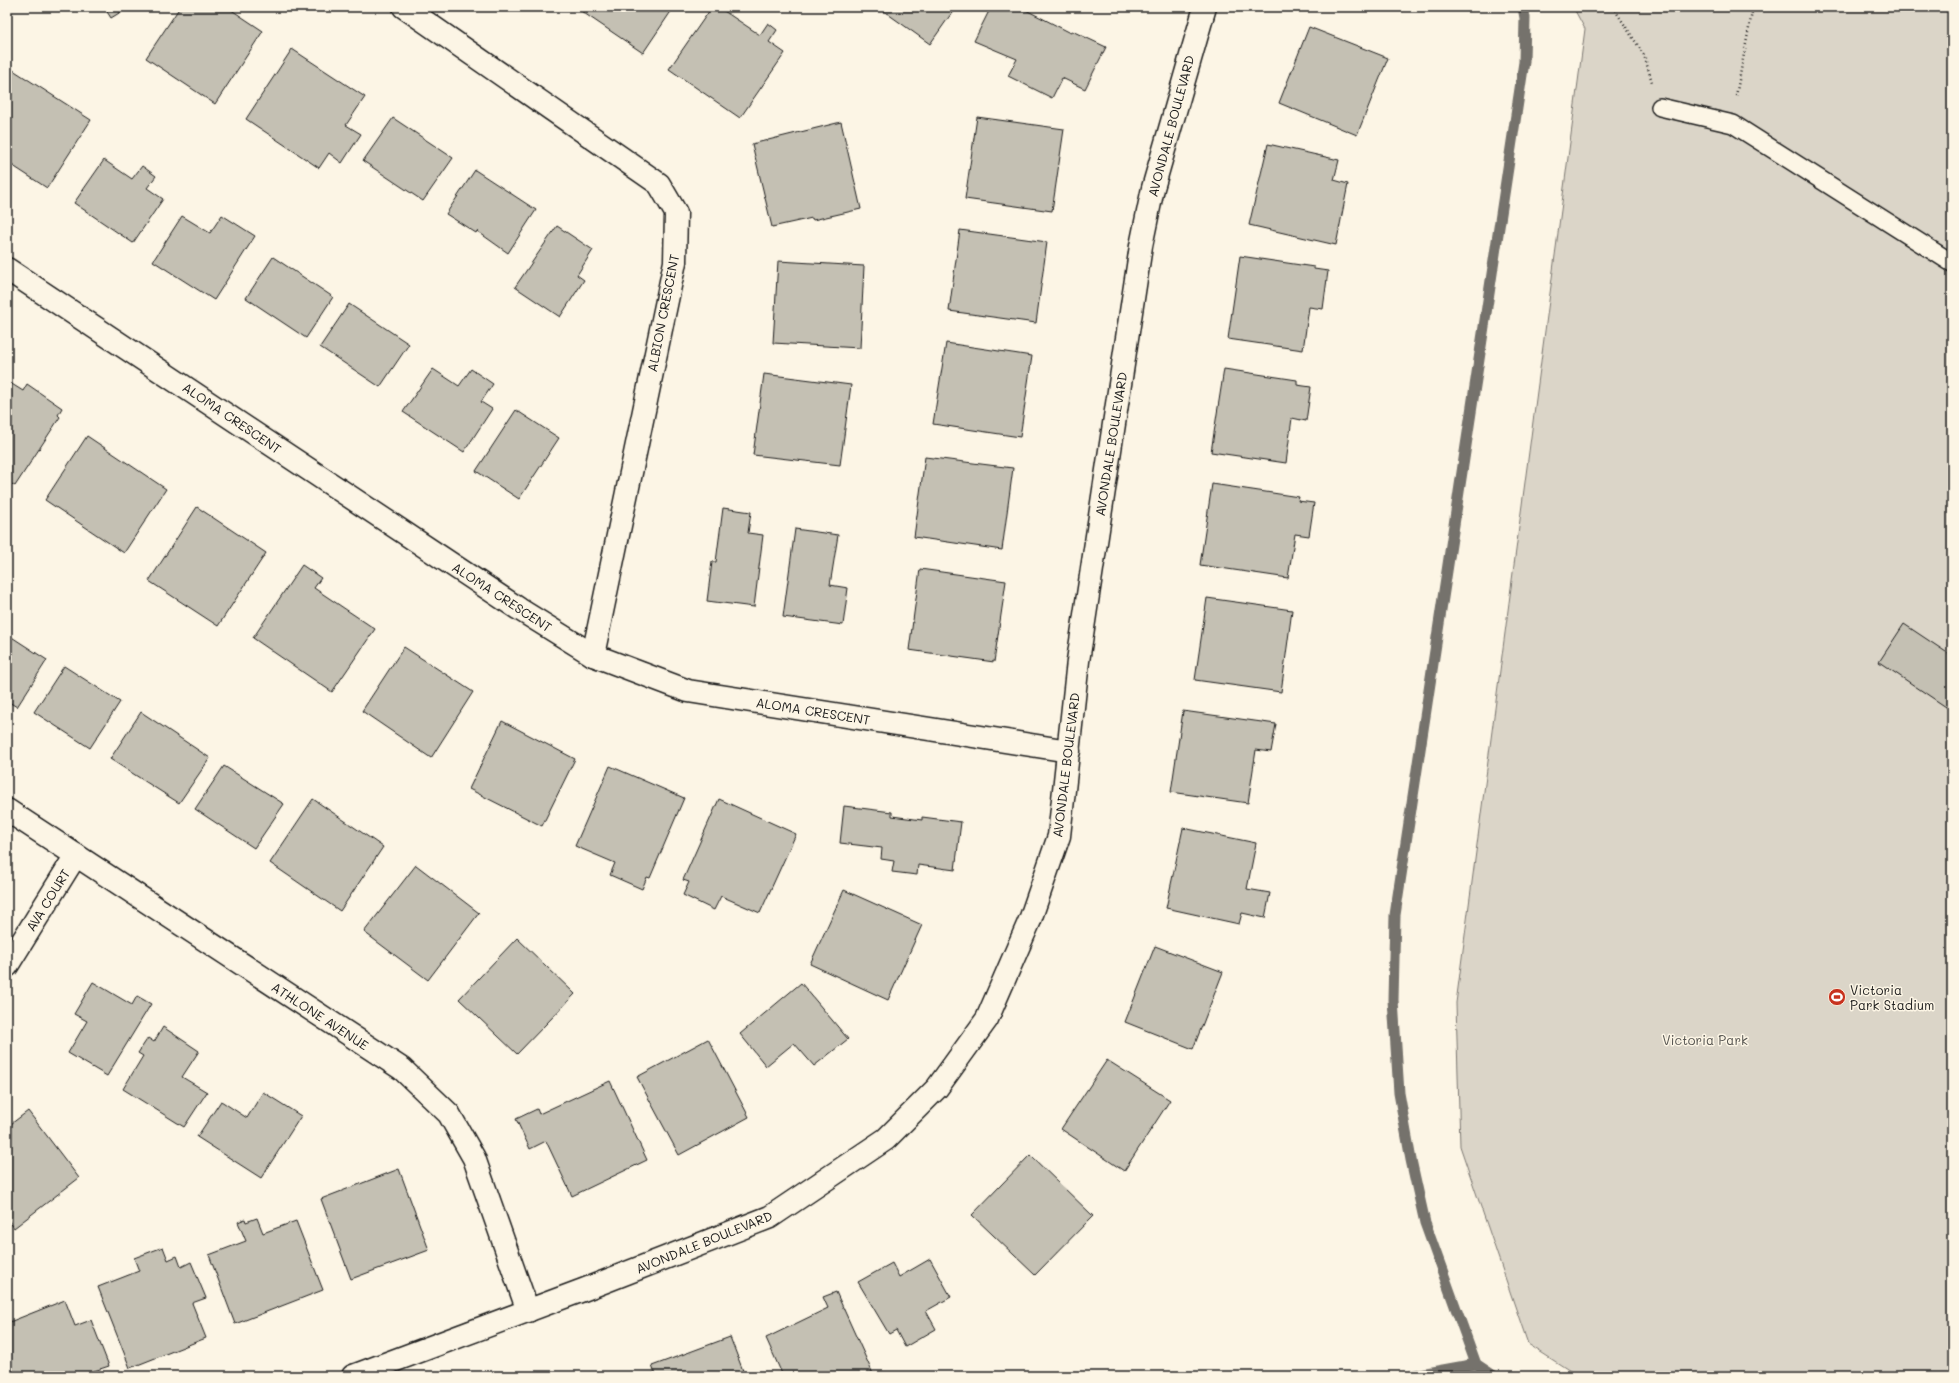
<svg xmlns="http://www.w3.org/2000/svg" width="1959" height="1383" font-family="Mali,sans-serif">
	<rect width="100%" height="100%" fill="#fcf5e5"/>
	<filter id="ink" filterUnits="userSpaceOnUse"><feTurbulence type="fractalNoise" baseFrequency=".025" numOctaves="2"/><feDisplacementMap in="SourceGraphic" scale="8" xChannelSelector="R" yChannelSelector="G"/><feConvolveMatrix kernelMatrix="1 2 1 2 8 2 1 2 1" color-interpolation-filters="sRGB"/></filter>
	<g filter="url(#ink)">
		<polygon fill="#dbd5c8" stroke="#7c7872" points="1573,7 1952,7 1952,1376 1578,1376 1528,1344 1460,1146 1456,1003 1585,29"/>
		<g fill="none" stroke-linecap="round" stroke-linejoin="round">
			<g stroke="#75726c" stroke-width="11">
				<polyline points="1410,1376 1476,1364"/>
				<polyline points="1494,1376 1476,1364 1425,1223 1411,1160 1399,1093 1393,1000 1395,915 1524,62 1525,18 1523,7"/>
			</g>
		</g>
		<g fill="#c4c0b3" stroke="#1c1c1c">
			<polygon points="104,7 129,7 111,18"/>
			<polygon points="180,7 227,7 263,31 215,104 146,58"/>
			<polygon points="575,7 674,7 643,53"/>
			<polygon points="712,7 718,7 760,35 768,23 777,30 769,42 785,53 740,118 669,69"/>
			<polygon points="878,7 956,7 930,44"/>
			<polygon points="991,7 1020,7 1071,33 1072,31 1106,47 1085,89 1062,78 1052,98 1008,76 1017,59 974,41"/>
			<polygon points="1309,27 1388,58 1357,135 1279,103"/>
			<polygon points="292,49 365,97 346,125 361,134 342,163 329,153 319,168 246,119"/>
			<polygon points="13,70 91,120 47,188 7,162 7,80"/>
			<polygon points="977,117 1064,129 1052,211 965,199"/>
			<polygon points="393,118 453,158 423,201 363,161"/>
			<polygon points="841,122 861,209 813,220 812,218 772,227 752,144"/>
			<polygon points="1268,144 1339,160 1334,180 1348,184 1336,245 1249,225"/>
			<polygon points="104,160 132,179 142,166 156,176 147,188 163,199 133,243 74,203"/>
			<polygon points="475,170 536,210 508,253 477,231 476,233 446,214"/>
			<polygon points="222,215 255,236 214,300 153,261 182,216 210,233"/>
			<polygon points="557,226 593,250 577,275 584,280 560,317 515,287"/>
			<polygon points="960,230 1047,242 1036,323 949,311"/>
			<polygon points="1240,256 1314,267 1314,269 1328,271 1323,309 1309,307 1303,350 1228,339"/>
			<polygon points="273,257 333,297 306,338 246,298"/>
			<polygon points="778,261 864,266 860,348 773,343"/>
			<polygon points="349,304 409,344 380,387 320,347"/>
			<polygon points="946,343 1032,356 1020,437 933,424"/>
			<polygon points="433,369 459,386 471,369 493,384 481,402 492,409 464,452 403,412"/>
			<polygon points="1224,369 1297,380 1297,385 1311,387 1306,421 1292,418 1286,463 1211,452"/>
			<polygon points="764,374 851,385 840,465 753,455"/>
			<polygon points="7,381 23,391 27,384 62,408 58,415 60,417 15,486 7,481"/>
			<polygon points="516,410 559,438 519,499 476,471"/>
			<polygon points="87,436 166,489 124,553 45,500"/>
			<polygon points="925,457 1013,468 1002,550 914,537"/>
			<polygon points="1212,484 1299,497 1298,501 1314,503 1309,536 1295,534 1288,578 1200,565"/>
			<polygon points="197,507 266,553 218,626 149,581"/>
			<polygon points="723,508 751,512 748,533 763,535 754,607 707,601 712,562 716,562"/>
			<polygon points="795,529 838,535 830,585 848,588 843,625 783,617"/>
			<polygon points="302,565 321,578 314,588 375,629 332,692 253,638"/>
			<polygon points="920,569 1006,581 994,662 909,650"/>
			<polygon points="1207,598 1292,610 1281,692 1195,680"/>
			<polygon points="1904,624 1952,656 1952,711 1879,662"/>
			<polygon points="7,634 47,660 17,707 7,701"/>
			<polygon points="404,647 473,692 431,758 362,711"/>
			<polygon points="64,666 120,702 90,748 34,712"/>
			<polygon points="1183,711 1276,724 1271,752 1256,750 1248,803 1171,792"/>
			<polygon points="141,712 210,758 179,803 110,759"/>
			<polygon points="502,721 575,759 542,826 469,789"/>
			<polygon points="224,766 284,804 254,848 195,809"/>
			<polygon points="610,766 684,798 650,878 647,877 642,889 610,875 615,863 575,846"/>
			<polygon points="313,799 383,847 340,911 270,863"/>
			<polygon points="719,799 796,834 760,913 721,896 714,910 683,895 689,882 683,880"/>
			<polygon points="844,806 892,812 892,816 922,820 922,817 961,822 955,870 918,865 917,875 892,872 894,861 881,859 882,848 840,843"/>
			<polygon points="1183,828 1256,843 1247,889 1270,893 1265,918 1242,913 1239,924 1166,908"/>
			<polygon points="416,865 479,913 428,980 364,932"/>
			<polygon points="844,890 922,925 888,1000 810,964"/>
			<polygon points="517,938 575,994 517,1054 459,999"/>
			<polygon points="1155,946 1223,972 1193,1049 1125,1022"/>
			<polygon points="93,982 132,1005 137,996 151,1004 107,1076 68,1053 87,1021 74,1014"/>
			<polygon points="801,983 848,1039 814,1066 794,1043 766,1066 740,1034"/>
			<polygon points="163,1027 199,1051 182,1077 207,1092 184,1127 123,1089 143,1056 138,1053 148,1038 154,1042"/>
			<polygon points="708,1039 749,1117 679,1155 637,1077"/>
			<polygon points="1107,1060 1170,1100 1124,1171 1061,1129"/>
			<polygon points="610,1081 647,1160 572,1196 546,1141 530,1149 516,1119 537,1109 539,1114"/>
			<polygon points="263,1092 301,1116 261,1178 197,1137 221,1101 247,1118"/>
			<polygon points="28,1111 79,1178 14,1228 7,1218 7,1127"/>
			<polygon points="1030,1155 1093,1216 1035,1275 972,1215"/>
			<polygon points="399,1169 429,1250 351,1279 321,1199"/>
			<polygon points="257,1218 263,1233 296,1221 323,1290 235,1324 209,1255 246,1241 238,1222 245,1219 246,1222"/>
			<polygon points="163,1247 168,1260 177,1256 181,1267 191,1262 206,1298 192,1303 206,1338 130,1368 98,1287 139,1271 134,1258"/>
			<polygon points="930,1259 951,1297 926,1311 936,1329 905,1347 896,1330 889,1334 858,1282 892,1263 899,1277"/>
			<polygon points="836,1292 874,1376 783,1376 766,1338 828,1308 823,1297"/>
			<polygon points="65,1300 75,1326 91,1320 109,1366 94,1371 96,1376 8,1376 7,1323"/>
			<polygon points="730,1337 745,1376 656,1376 652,1366"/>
		</g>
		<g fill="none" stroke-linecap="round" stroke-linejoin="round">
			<defs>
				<polyline id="lane" points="1660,107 1733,124 1952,263"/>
				<g id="street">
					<polyline points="404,7 659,184 676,213 675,262 593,655"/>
					<polyline points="7,269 519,609 593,655 688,691 1069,751"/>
					<polyline points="7,810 402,1069 449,1114 474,1158 528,1311"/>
					<polyline points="7,966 76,855"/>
				</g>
				<polyline id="secondary" points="353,1376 583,1290 770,1217 886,1139 937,1088 987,1019 1030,920 1059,836 1078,661 1141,246 1153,188 1205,7"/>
			</defs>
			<use href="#lane" stroke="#1c1c1c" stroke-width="20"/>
			<use href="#street" stroke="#1c1c1c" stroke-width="25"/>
			<use href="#secondary" stroke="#1c1c1c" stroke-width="25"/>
			<g stroke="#1c1c1c" stroke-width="2.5" stroke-dasharray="1 3" stroke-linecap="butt">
				<polyline points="1613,7 1644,55 1652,82"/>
				<polyline points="1736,96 1753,7"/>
			</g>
			<use href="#lane" stroke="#fcf5e5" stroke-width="17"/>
			<use href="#street" stroke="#fcf5e5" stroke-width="22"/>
			<use href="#secondary" stroke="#fcf5e5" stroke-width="22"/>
		</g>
	</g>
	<defs>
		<symbol id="stadium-disc" viewBox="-11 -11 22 22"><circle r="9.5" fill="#c8321e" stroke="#fcf5e5"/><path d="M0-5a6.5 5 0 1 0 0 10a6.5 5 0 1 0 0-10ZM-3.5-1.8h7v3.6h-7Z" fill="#fff"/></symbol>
	</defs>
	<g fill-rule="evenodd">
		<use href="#stadium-disc" x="1827" y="987" width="20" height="20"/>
	</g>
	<g text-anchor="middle" stroke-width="3" stroke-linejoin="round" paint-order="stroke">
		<g font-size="13" fill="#1c1c1c" stroke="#fcf5e5">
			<text transform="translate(1171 126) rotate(-75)" y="5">AVONDALE BOULEVARD</text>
			<text transform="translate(663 313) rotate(-79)" y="5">ALBION CRESCENT</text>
			<text transform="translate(232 418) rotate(34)" y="5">ALOMA CRESCENT</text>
			<text transform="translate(1111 444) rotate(-81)" y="5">AVONDALE BOULEVARD</text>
			<text transform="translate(502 597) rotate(33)" y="5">ALOMA CRESCENT</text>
			<text transform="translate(813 711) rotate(9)" y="5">ALOMA CRESCENT</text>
			<text transform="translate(1066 765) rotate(-83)" y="5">AVONDALE BOULEVARD</text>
			<text transform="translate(48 900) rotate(-58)" y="5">AVA COURT</text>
			<text transform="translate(320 1016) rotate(33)" y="5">ATHLONE AVENUE</text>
			<text transform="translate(704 1242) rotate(-22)" y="5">AVONDALE BOULEVARD</text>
		</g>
		<g font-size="13" fill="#1c1c1c" stroke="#fcf5e5" text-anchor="start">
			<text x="1850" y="995">Victoria<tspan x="1850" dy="15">Park Stadium</tspan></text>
		</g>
		<g font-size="13" fill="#555450" stroke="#fcf5e5">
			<text x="1705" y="1045">Victoria Park</text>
		</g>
	</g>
	<rect width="1959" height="1383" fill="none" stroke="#fcf5e5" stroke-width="24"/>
	<rect x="12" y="12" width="1935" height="1359" fill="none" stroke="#1c1c1c" stroke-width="1.5" filter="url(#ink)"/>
</svg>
